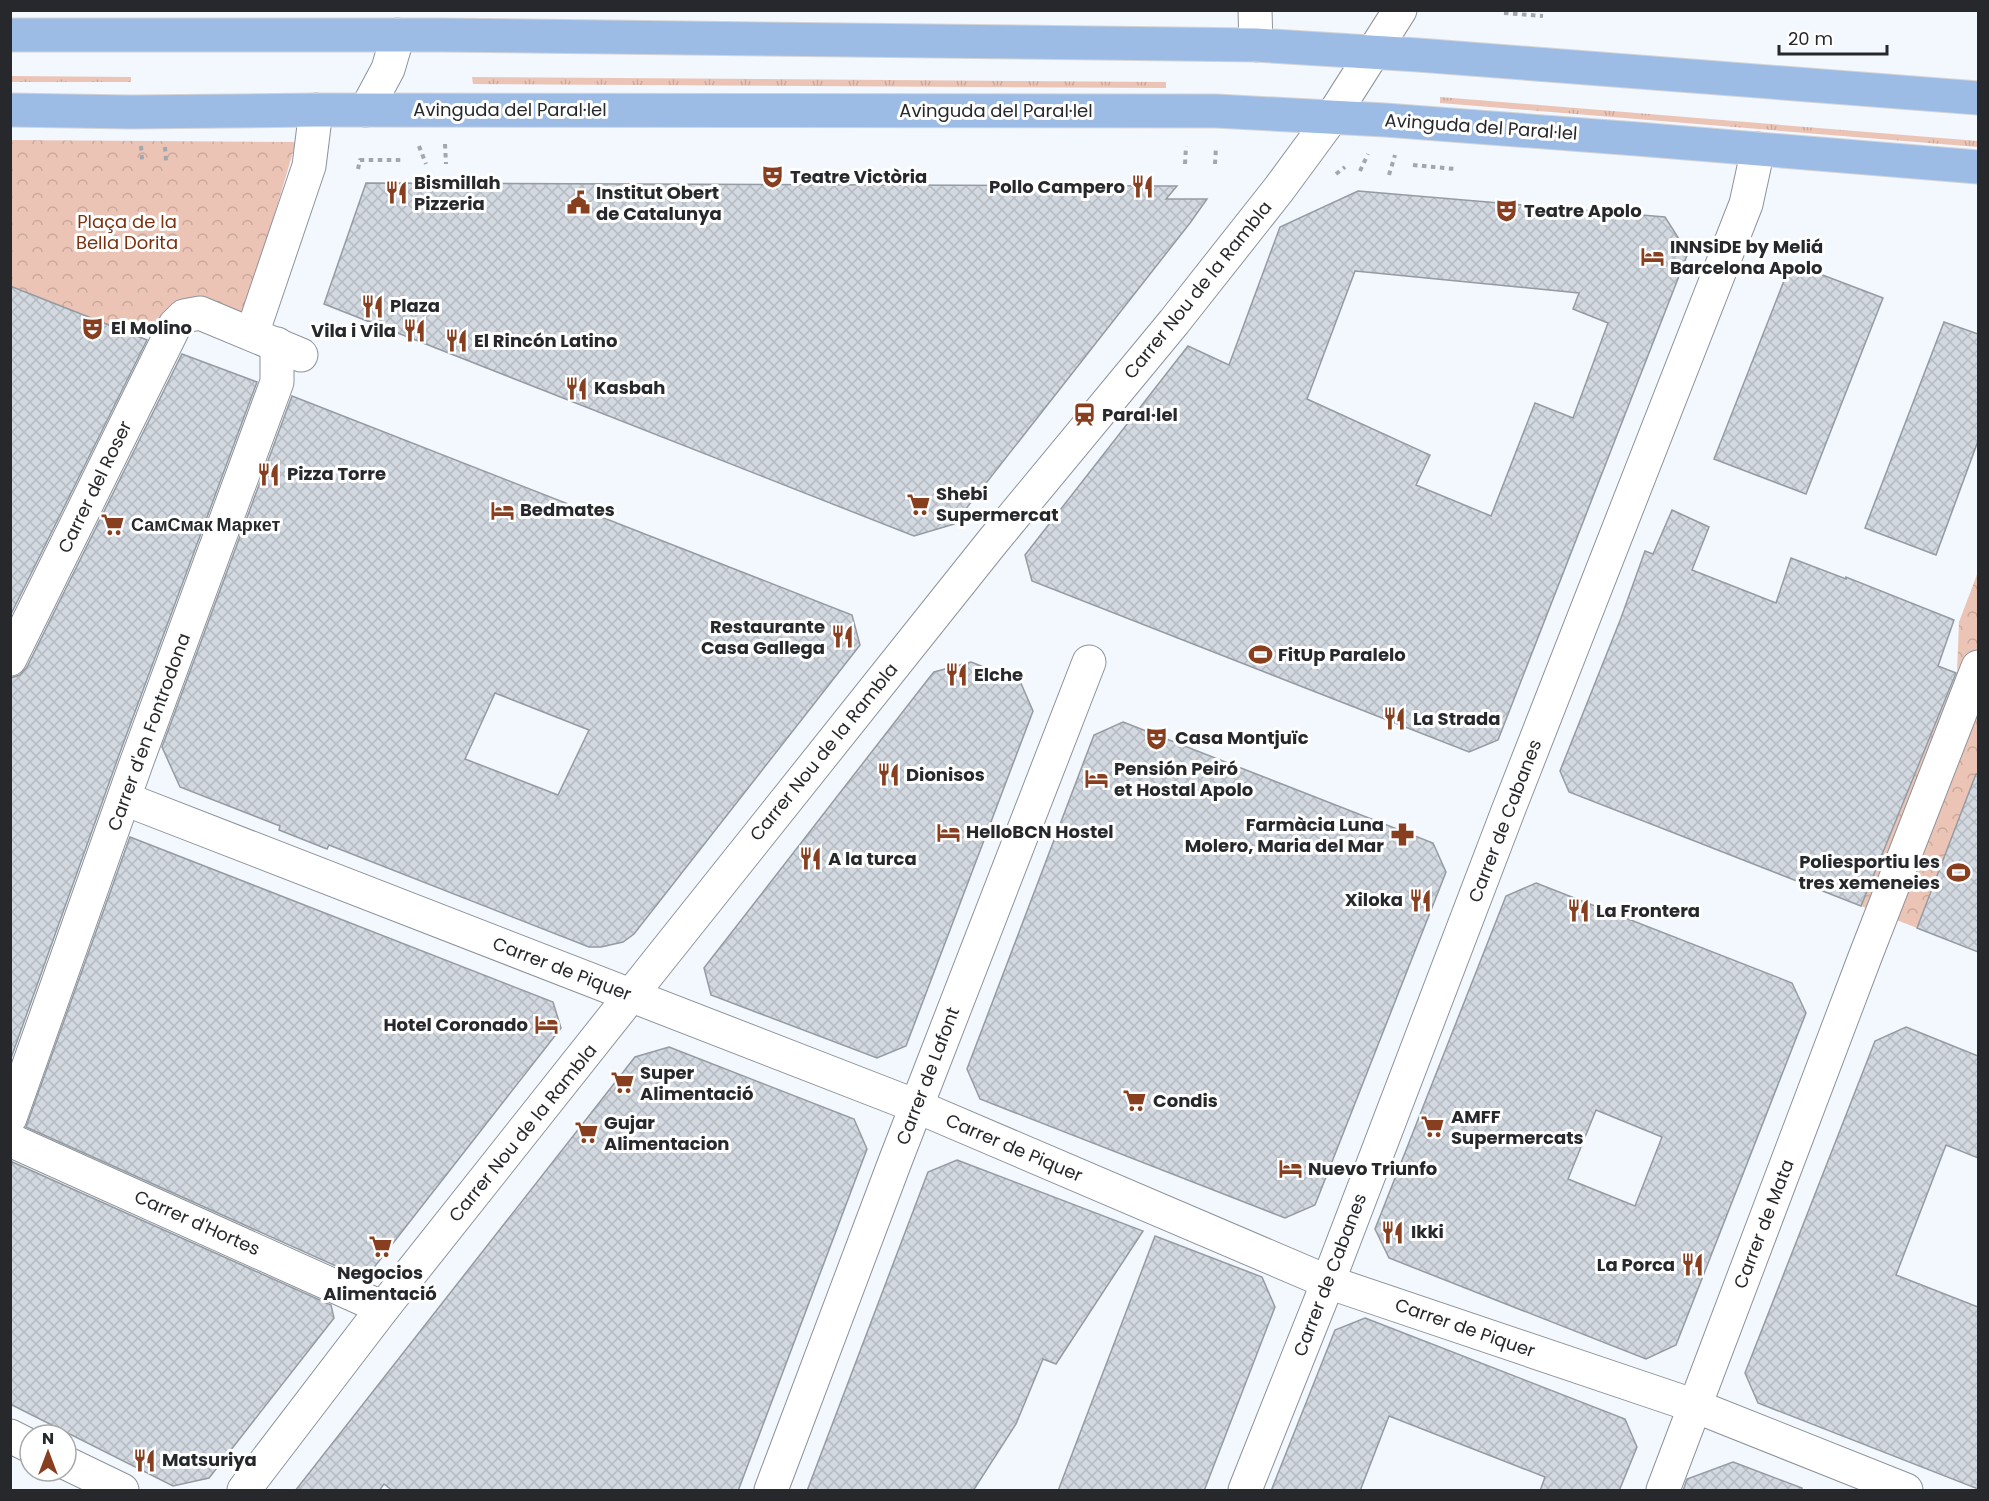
<svg xmlns="http://www.w3.org/2000/svg" width="1989" height="1501" font-family="Poppins,sans-serif">
	<defs>
		<pattern id="grass-tufts" width="24" height="20" patternUnits="userSpaceOnUse" patternTransform="scale(1.5)"><rect width="24" height="20" fill="#ecc4b5"/><path d="M3 7l-1-3M5 7V3M7 7l1-3M15 17l-1-3M17 17v-4M19 17l1-3" fill="none" stroke="#caa89c"/></pattern>
		<pattern id="park-crowns" width="20" height="18" patternUnits="userSpaceOnUse" patternTransform="scale(1.5)"><rect width="20" height="18" fill="#ecc4b5"/><path d="M2 6a3 3 0 1 1 6 0M12 15a3 3 0 1 1 6 0" fill="none" stroke="#caa89c"/></pattern>
		<pattern id="building-cross-hatch" width="8" height="8" patternUnits="userSpaceOnUse" patternTransform="scale(1.5)"><rect width="8" height="8" fill="#d3d9e1"/><path d="M0 0l8 8M0 8l8-8" fill="none" stroke="#b5bac1"/></pattern>
	</defs>
	<rect width="100%" height="100%" fill="#f3f7fe"/>
	<g fill="url(#grass-tufts)">
		<polygon points="11,76 131,77 131,82 11,82"/>
		<polygon points="472,77 1166,82 1166,88 473,84"/>
		<polygon points="1440,97 1978,141 1978,147 1440,103"/>
	</g>
	<g fill="url(#park-crowns)">
		<polygon points="10,140 296,142 243,321 162,320 139,337 11,286"/>
		<polygon points="1978,572 1978,817 1962,811 1917,928 1861,906 1957,673 1959,622"/>
	</g>
	<g fill="url(#building-cross-hatch)" stroke="#959ba2" stroke-width="1.5" fill-rule="evenodd">
		<polygon points="366,183 1177,186 1166,199 1207,199 1190,223 954,524 914,536 324,304"/>
		<path d="M1358,191L1665,217L1688,253L1498,740L1469,752L1032,581L1025,555L1188,346L1229,365L1280,227ZM1355,271L1579,293L1573,309L1608,323L1573,418L1535,403L1491,516L1416,485L1430,455L1307,399Z"/>
		<polygon points="1791,263 1883,298 1806,494 1714,459"/>
		<polygon points="10,286 147,340 10,616"/>
		<polygon points="1944,322 1978,334 1978,441 1936,555 1865,528"/>
		<polygon points="182,354 257,382 119,755 10,1061 10,678 20,675 27,667"/>
		<path d="M292,396L852,615L860,645L634,934L623,942L601,947H589L329,845L327,849L279,830L280,826L180,787L162,747ZM495,693L589,730L558,795L465,759Z"/>
		<polygon points="1672,510 1709,527 1692,570 1776,603 1791,558 1846,579 1846,577 1954,620 1938,666 1956,673 1861,906 1569,792 1560,771 1621,618 1645,551 1653,554"/>
		<polygon points="971,662 1020,681 1033,711 906,1046 877,1058 711,995 704,968 929,678 934,672"/>
		<polygon points="1123,722 1433,843 1446,872 1315,1205 1285,1218 980,1099 967,1069 1094,735"/>
		<polygon points="1976,774 1978,774 1978,952 1917,928"/>
		<polygon points="130,837 553,1002 561,1028 365,1279 26,1127"/>
		<path d="M1536,883L1792,983L1806,1013L1676,1345L1646,1359L1389,1258L1375,1229L1506,896ZM1596,1110L1662,1137L1635,1206L1568,1179Z"/>
		<polygon points="1906,1027 1978,1056 1978,1158 1946,1145 1896,1275 1978,1307 1978,1489 1758,1403 1745,1373 1875,1041"/>
		<polygon points="669,1047 854,1119 867,1149 738,1491 393,1491 384,1484 379,1491 295,1491 635,1057"/>
		<polygon points="957,1160 1143,1231 1056,1364 1043,1359 1016,1424 973,1491 807,1491 928,1172"/>
		<polygon points="10,1161 331,1305 334,1318 209,1478 173,1486 10,1404"/>
		<polygon points="1155,1236 1262,1277 1275,1307 1204,1491 1058,1491"/>
		<polygon points="1365,1318 1625,1419 1637,1447 1619,1491 1540,1491 1545,1477 1389,1416 1360,1491 1271,1491 1335,1330"/>
		<polygon points="1733,1462 1802,1488 1802,1491 1683,1491 1687,1479"/>
	</g>
	<g fill="none" stroke-linecap="round" stroke-linejoin="round">
		<defs>
			<g id="minor">
				<polyline points="1255,10 1256,45"/>
				<polyline points="366,110 388,69 398,35"/>
				<polyline points="252,334 309,166 316,110"/>
				<polyline points="10,659 175,325 184,316 200,313 301,355"/>
				<polyline points="125,799 916,1106 1328,1282 1695,1406 1906,1490"/>
				<polyline points="10,1118 137,761 277,382 277,344"/>
				<polyline points="10,1140 383,1308"/>
				<polyline points="10,1436 30,1446"/>
				<polyline points="66,1463 122,1490"/>
				<polyline points="244,1490 383,1308 655,965 993,541 1174,322 1279,189 1332,117 1400,10"/>
				<polyline points="771,1490 896,1159 1089,662"/>
				<polyline points="1245,1490 1328,1282 1508,811 1746,204 1758,149"/>
				<polyline points="1663,1490 1865,957 1978,667"/>
			</g>
			<g id="major">
				<polyline points="10,35 441,35 1256,45 1418,55 1978,98"/>
				<polyline points="10,110 131,112 316,110 1216,111 1385,120 1637,139 1978,167"/>
			</g>
		</defs>
		<use href="#minor" stroke="#8e939b" stroke-width="35"/>
		<use href="#major" stroke="#d4d4d5" stroke-width="35"/>
		<g stroke="#a3a6ac" stroke-width="4" stroke-dasharray="4.5 4.5" stroke-linecap="butt">
			<polyline points="1504,13 1543,16"/>
			<polyline points="445,144 446,164"/>
			<polyline points="141,146 142,160"/>
			<polyline points="419,146 426,164"/>
			<polyline points="165,147 166,161"/>
			<polyline points="1185,164 1186,146"/>
			<polyline points="1215,164 1216,147"/>
			<polyline points="1413,165 1455,169"/>
			<polyline points="358,169 360,160 403,160"/>
			<polyline points="1360,171 1368,154"/>
			<polyline points="1336,174 1345,167"/>
			<polyline points="1389,175 1395,155"/>
		</g>
		<use href="#minor" stroke="#fff" stroke-width="33"/>
		<use href="#major" stroke="#9cbce6" stroke-width="33"/>
	</g>
	<defs>
		<symbol id="theatre-bare" viewBox="-9 -9 18 18"><path d="M-5-5.5Q0-4 5-5.5V0Q5 5 0 6Q-5 5-5 0ZM-3.3-2.5H-1v1.5H-3.3ZM1-2.5H3.3v1.5H1ZM-2.8 1Q0 5.5 2.8 1Z" fill="#873f20" stroke="#fff" stroke-width="2.5" paint-order="stroke"/></symbol>
		<symbol id="restaurant-bare" viewBox="-9 -9 18 18"><path d="M-5-6h1v4h1v-4h1v4h1v-4h1v5L-1.5 .5V6h-2V.5L-5-1ZM5-6V6H3V1.5H1.5Q1.5-4 5-6Z" fill="#873f20" stroke="#fff" stroke-width="2.5" paint-order="stroke"/></symbol>
		<symbol id="civic-bare" viewBox="-9 -9 18 18"><path d="M-.6-6.5H3V-4.5H.6V-3L4-1V1h2V6H-6V1h2V-1L-.6-3ZM-1.2 2.5V6h2.4V2.5Z" fill="#873f20" stroke="#fff" stroke-width="2.5" paint-order="stroke"/></symbol>
		<symbol id="hotel-bare" viewBox="-9 -9 18 18"><path d="M-6-4.5h1.5V1H6V5H4.5V3h-9V5H-6ZM-4 0a1.8 1.8 0 1 1 3.6 0ZM.5 0V-2.5h3Q6-2.5 6 0Z" fill="#873f20" stroke="#fff" stroke-width="2.5" paint-order="stroke"/></symbol>
		<symbol id="station-bare" viewBox="-9 -9 18 18"><path d="M-3-6H3Q5-6 5-4V2Q5 4 3 4L4.5 6H3L1.5 4h-3L-3 6H-4.5L-3 4Q-5 4-5 2V-4Q-5-6-3-6ZM-3.5-4v3h7v-3ZM-3.5 1v1.5H-2V1ZM2 1v1.5H3.5V1Z" fill="#873f20" stroke="#fff" stroke-width="2.5" paint-order="stroke"/></symbol>
		<symbol id="supermarket-bare" viewBox="-9 -9 18 18"><path d="M-6-5.5h2.5l.6 2H6L4.5 2H-2.5L-4.4-4H-6ZM-1.5 3.2a1.3 1.3 0 1 0 .1 0ZM3 3.2a1.3 1.3 0 1 0 .1 0Z" fill="#873f20" stroke="#fff" stroke-width="2.5" paint-order="stroke"/></symbol>
		<symbol id="stadium-bare" viewBox="-9 -9 18 18"><path d="M0-5a6.5 5 0 1 0 0 10a6.5 5 0 1 0 0-10ZM-3.5-1.8h7v3.6h-7Z" fill="#873f20" stroke="#fff" stroke-width="2.5" paint-order="stroke"/></symbol>
		<symbol id="pharmacy-bare" viewBox="-9 -9 18 18"><path d="M-2-6h4v4h4v4h-4v4h-4v-4h-4v-4h4Z" fill="#873f20" stroke="#fff" stroke-width="2.5" paint-order="stroke"/></symbol>
	</defs>
	<g fill-rule="evenodd">
		<use href="#theatre-bare" x="756" y="160" width="33" height="33"/>
		<use href="#restaurant-bare" x="1126" y="170" width="33" height="33"/>
		<use href="#restaurant-bare" x="380" y="176" width="33" height="33"/>
		<use href="#civic-bare" x="562" y="186" width="33" height="33"/>
		<use href="#theatre-bare" x="1490" y="194" width="33" height="33"/>
		<use href="#hotel-bare" x="1636" y="240" width="33" height="33"/>
		<use href="#restaurant-bare" x="356" y="290" width="33" height="33"/>
		<use href="#theatre-bare" x="76" y="312" width="33" height="33"/>
		<use href="#restaurant-bare" x="398" y="314" width="33" height="33"/>
		<use href="#restaurant-bare" x="440" y="324" width="33" height="33"/>
		<use href="#restaurant-bare" x="560" y="372" width="33" height="33"/>
		<use href="#station-bare" x="1068" y="398" width="33" height="33"/>
		<use href="#restaurant-bare" x="252" y="458" width="33" height="33"/>
		<use href="#supermarket-bare" x="902" y="488" width="33" height="33"/>
		<use href="#hotel-bare" x="486" y="494" width="33" height="33"/>
		<use href="#supermarket-bare" x="96" y="508" width="33" height="33"/>
		<use href="#restaurant-bare" x="826" y="620" width="33" height="33"/>
		<use href="#stadium-bare" x="1244" y="638" width="33" height="33"/>
		<use href="#restaurant-bare" x="940" y="658" width="33" height="33"/>
		<use href="#restaurant-bare" x="1378" y="702" width="33" height="33"/>
		<use href="#theatre-bare" x="1140" y="722" width="33" height="33"/>
		<use href="#restaurant-bare" x="872" y="758" width="33" height="33"/>
		<use href="#hotel-bare" x="1080" y="762" width="33" height="33"/>
		<use href="#hotel-bare" x="932" y="816" width="33" height="33"/>
		<use href="#pharmacy-bare" x="1386" y="818" width="33" height="33"/>
		<use href="#restaurant-bare" x="794" y="842" width="33" height="33"/>
		<use href="#stadium-bare" x="1942" y="856" width="33" height="33"/>
		<use href="#restaurant-bare" x="1404" y="884" width="33" height="33"/>
		<use href="#restaurant-bare" x="1562" y="894" width="33" height="33"/>
		<use href="#hotel-bare" x="530" y="1008" width="33" height="33"/>
		<use href="#supermarket-bare" x="606" y="1066" width="33" height="33"/>
		<use href="#supermarket-bare" x="1118" y="1084" width="33" height="33"/>
		<use href="#supermarket-bare" x="1416" y="1110" width="33" height="33"/>
		<use href="#supermarket-bare" x="570" y="1116" width="33" height="33"/>
		<use href="#hotel-bare" x="1274" y="1152" width="33" height="33"/>
		<use href="#restaurant-bare" x="1376" y="1216" width="33" height="33"/>
		<use href="#supermarket-bare" x="364" y="1230" width="33" height="33"/>
		<use href="#restaurant-bare" x="1676" y="1248" width="33" height="33"/>
		<use href="#restaurant-bare" x="128" y="1444" width="33" height="33"/>
	</g>
	<g text-anchor="middle" stroke-width="6" stroke-linejoin="round" paint-order="stroke">
		<g font-size="18" fill="#26282b" stroke="#fff">
			<text x="510" y="116">Avinguda del Paral·lel</text>
			<text x="996" y="117">Avinguda del Paral·lel</text>
			<text transform="translate(1481 127) rotate(4)" y="6">Avinguda del Paral·lel</text>
			<text transform="translate(1198 290) rotate(-51)" y="6">Carrer Nou de la Rambla</text>
			<text transform="translate(95 487) rotate(-64)" y="6">Carrer del Roser</text>
			<text transform="translate(149 732) rotate(-70)" y="6">Carrer d'en Fontrodona</text>
			<text transform="translate(824 752) rotate(-51)" y="6">Carrer Nou de la Rambla</text>
			<text transform="translate(1505 821) rotate(-69)" y="6">Carrer de Cabanes</text>
			<text transform="translate(562 969) rotate(21)" y="6">Carrer de Piquer</text>
			<text transform="translate(928 1076) rotate(-69)" y="6">Carrer de Lafont</text>
			<text transform="translate(523 1133) rotate(-51)" y="6">Carrer Nou de la Rambla</text>
			<text transform="translate(1014 1148) rotate(23)" y="6">Carrer de Piquer</text>
			<text transform="translate(197 1223) rotate(24)" y="6">Carrer d'Hortes</text>
			<text transform="translate(1764 1224) rotate(-69)" y="6">Carrer de Mata</text>
			<text transform="translate(1330 1275) rotate(-69)" y="6">Carrer de Cabanes</text>
			<text transform="translate(1465 1328) rotate(19)" y="6">Carrer de Piquer</text>
		</g>
		<g font-size="18" font-weight="bold" fill="#26282b" stroke="#fff" text-anchor="start">
			<text x="790" y="183">Teatre Victòria</text>
			<text x="414" y="189">Bismillah<tspan x="414" dy="21">Pizzeria</tspan></text>
			<text x="1125" y="193" text-anchor="end">Pollo Campero</text>
			<text x="596" y="199">Institut Obert<tspan x="596" dy="21">de Catalunya</tspan></text>
			<text x="1524" y="217">Teatre Apolo</text>
			<text x="1670" y="253">INNSiDE by Meliá<tspan x="1670" dy="21">Barcelona Apolo</tspan></text>
			<text x="390" y="312">Plaza</text>
			<text x="111" y="334">El Molino</text>
			<text x="396" y="337" text-anchor="end">Vila i Vila</text>
			<text x="474" y="347">El Rincón Latino</text>
			<text x="594" y="394">Kasbah</text>
			<text x="1102" y="421">Paral·lel</text>
			<text x="287" y="480">Pizza Torre</text>
			<text x="936" y="500">Shebi<tspan x="936" dy="21">Supermercat</tspan></text>
			<text x="520" y="516">Bedmates</text>
			<text x="131" y="531">СамСмак Маркет</text>
			<text x="825" y="633" text-anchor="end">Restaurante<tspan x="825" dy="21">Casa Gallega</tspan></text>
			<text x="1278" y="661">FitUp Paralelo</text>
			<text x="974" y="681">Elche</text>
			<text x="1413" y="725">La Strada</text>
			<text x="1175" y="744">Casa Montjuïc</text>
			<text x="1114" y="775">Pensión Peiró<tspan x="1114" dy="21">et Hostal Apolo</tspan></text>
			<text x="906" y="781">Dionisos</text>
			<text x="1384" y="831" text-anchor="end">Farmàcia Luna<tspan x="1384" dy="21">Molero, Maria del Mar</tspan></text>
			<text x="966" y="838">HelloBCN Hostel</text>
			<text x="828" y="865">A la turca</text>
			<text x="1940" y="868" text-anchor="end">Poliesportiu les<tspan x="1940" dy="21">tres xemeneies</tspan></text>
			<text x="1403" y="906" text-anchor="end">Xiloka</text>
			<text x="1596" y="917">La Frontera</text>
			<text x="528" y="1031" text-anchor="end">Hotel Coronado</text>
			<text x="640" y="1079">Super<tspan x="640" dy="21">Alimentació</tspan></text>
			<text x="1153" y="1107">Condis</text>
			<text x="1451" y="1123">AMFF<tspan x="1451" dy="21">Supermercats</tspan></text>
			<text x="604" y="1129">Gujar<tspan x="604" dy="21">Alimentacion</tspan></text>
			<text x="1308" y="1175">Nuevo Triunfo</text>
			<text x="1411" y="1238">Ikki</text>
			<text x="1675" y="1271" text-anchor="end">La Porca</text>
			<text x="380" y="1279" text-anchor="middle">Negocios<tspan x="380" dy="21">Alimentació</tspan></text>
			<text x="162" y="1466">Matsuriya</text>
		</g>
		<g font-size="18" fill="#7b310f" stroke="#fff">
			<text x="127" y="228">Plaça de la<tspan x="127" dy="21">Bella Dorita</tspan></text>
		</g>
	</g>
	<rect width="1989" height="1501" fill="none" stroke="#26282b" stroke-width="24"/>
	<g transform="translate(48 1453)"><circle r="28" fill="#ffffff" stroke="#a8a9aa" stroke-width="1.5"/>
	<path d="M0-4.5L10 22L0 15L-10 22Z" fill="#873f20"/>
	<text y="-9" font-size="16" font-weight="bold" text-anchor="middle" fill="#26282b">N</text>
	</g>
	<path d="M1779 45v9h108v-9" fill="none" stroke="#26282b" stroke-width="3"/>
	<text x="1788" y="45" font-size="18" fill="#26282b" stroke="#ffffff" stroke-width="4.5" paint-order="stroke">20 m</text>
</svg>
